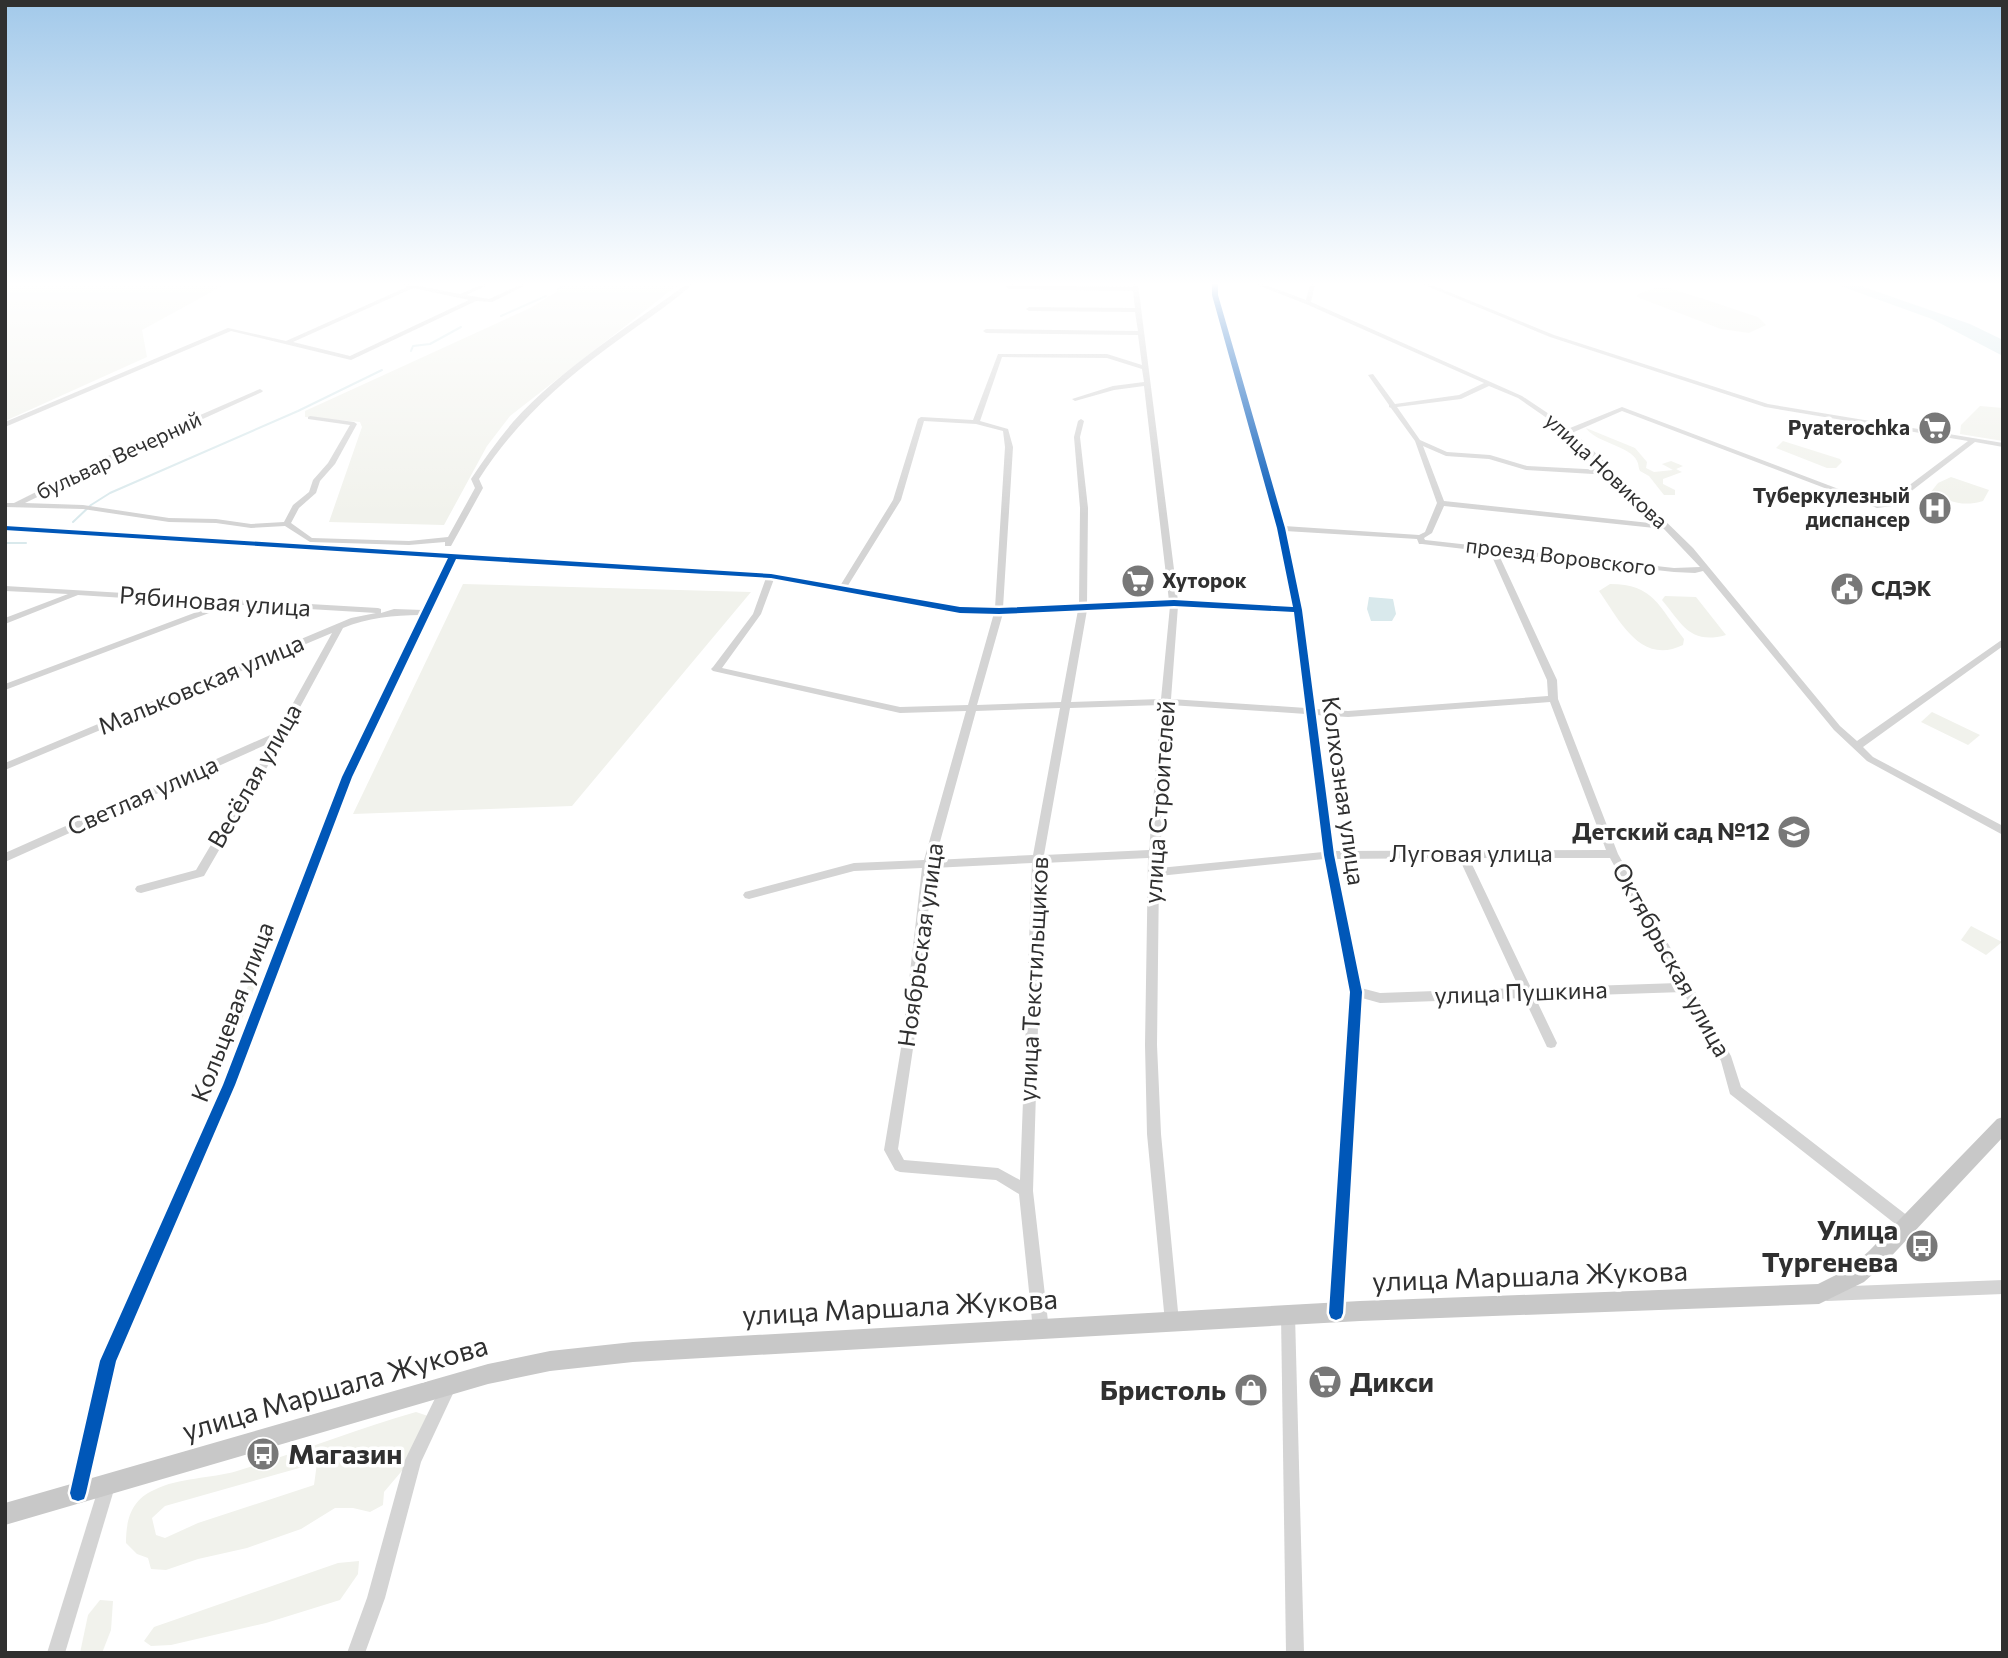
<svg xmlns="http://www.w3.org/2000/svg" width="2008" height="1658" font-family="Commissioner,sans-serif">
	<rect width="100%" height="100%" fill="#fff"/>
	<g fill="#f1f2ec" fill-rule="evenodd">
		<polygon points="5,284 226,284 142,330 147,357 5,421"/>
		<polygon points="569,284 679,284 510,416 487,446 444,525 329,522 362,427 360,422 305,417 305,411 530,308"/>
		<polygon points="1667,287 1758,317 1766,325 1749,333 1721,329 1637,297 1638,294 1655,288"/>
		<polygon points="1980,406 2003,408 2003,441 1960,434 1961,425"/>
		<path d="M1586,428L1635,448L1647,462L1646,468L1654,472L1673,470L1662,464L1671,461L1683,466L1676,469L1682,472L1663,479V484L1675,490V495H1664L1649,476L1640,471C1638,468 1639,464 1637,461C1631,446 1596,443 1586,428Z"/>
		<polygon points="1783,441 1840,459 1842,462 1836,468 1827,468 1776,448"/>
		<path d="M1951,477L1989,490L1983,501C1963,507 1949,502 1931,492L1938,483Z"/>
		<polygon points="463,584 751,592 572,806 353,814"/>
		<path d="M1610,584C1654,584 1659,607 1684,639L1683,645C1640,666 1619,619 1599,591Z"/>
		<path d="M1665,596L1696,597L1726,635C1690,645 1682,624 1662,600Z"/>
		<polygon points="1932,712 1980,735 1968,745 1921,722"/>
		<polygon points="1971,926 2002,942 1986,955 1961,940"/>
		<polygon points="259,976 233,1042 231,1042 228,1035 248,986"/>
		<path d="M416,1412L428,1416L406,1466L384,1492L383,1505L370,1512L353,1508H335L301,1529L247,1548L198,1559L166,1570L151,1569L148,1558L137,1554L126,1543C126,1520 131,1500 154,1490C180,1477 210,1479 237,1471C297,1453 356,1429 416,1412ZM317,1463L314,1485L198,1523L165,1538L156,1535L152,1518L165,1506Z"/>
		<polygon points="359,1561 358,1574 340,1600 266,1623 171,1645 151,1646 144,1641 154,1627 338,1563"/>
		<polygon points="100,1600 113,1601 111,1630 102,1653 80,1653 88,1615"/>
	</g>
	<g fill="#d9e9ec">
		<polygon points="1835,284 1855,284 1970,324 2003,340 2003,356 1932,319"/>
		<polygon points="1369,597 1393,599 1396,614 1392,621 1371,621 1367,609"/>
	</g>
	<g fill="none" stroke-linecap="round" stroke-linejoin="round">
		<g stroke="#d9e9ec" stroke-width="2">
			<polyline points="558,289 567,284"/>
			<polyline points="501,316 546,296"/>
			<polyline points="411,351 413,346 430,344 461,327"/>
			<polyline points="73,522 91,505 110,493 298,411 382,370"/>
			<polyline points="5,543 26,543"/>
		</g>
		<g fill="#d4d4d4" fill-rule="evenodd">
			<path d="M401,284H409L460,294L484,284H490L466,295L489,299L522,284H528L492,302L476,301L351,360L231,331L5,427V422L228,328L286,341L407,287L401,285ZM413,288L469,300L350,356L293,342Z"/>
			<path d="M687,284H693C666,308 635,327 606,349C555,387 513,426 479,479L483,488L451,546H445V542L409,545L310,542L285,526L251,528L216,523L169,522L83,509L5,507V503H14L122,449L260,389L263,391L262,392L128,453L25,503L83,505L169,518L216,519L251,524L284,522L293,505L309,492L313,480L328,463L350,425L308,419V417L310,416L354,422L357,424L335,464L320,481L316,493L299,508L291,523L312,538L409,541L448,537L475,488L471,479C484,459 498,440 513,422C563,367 628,327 687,284Z"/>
			<path d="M1009,284H1013V285L1133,287V284H1138L1178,601L1293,607L1277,528L1212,295L1213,284H1218V295L1284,526L1419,535L1425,532L1437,503L1415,441L1391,408L1389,407V405L1368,375L1373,374L1395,404L1459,395L1484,383L1306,304L1257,285V284H1263L1306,300L1310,284H1315L1311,302L1522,396L1570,428L1622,407L1878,504L1887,502L1968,441L1765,407L1550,337L1422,284H1429L1554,335L1768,404L2003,443V447L1975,442L1892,506L1877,508L1622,411L1574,432L1693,548L1840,726L1857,741L2003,639V646L1863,747L1873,757L2003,826V835L1867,761L1834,730L1703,571L1695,573L1674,572L1498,553L1557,680L1558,699L1618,854L1731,1056L1741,1087L1913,1220L1915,1225L1913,1230L1908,1232L1903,1230L1730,1094L1721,1061L1683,992L1535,997L1557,1043L1555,1047L1551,1048L1547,1047L1524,998L1380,1003L1362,998L1343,1313L1341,1318L1336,1320L1331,1318L1329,1313L1350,992L1324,859L1159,876L1157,1045L1161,1134L1179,1322L1177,1327L1172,1329L1167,1327L1165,1322L1147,1134L1145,1045L1148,858L1043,863L1033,1191L1049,1330L1046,1335L1041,1338L1036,1335L1033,1330L1019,1194L996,1180L900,1172L895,1170L884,1150L902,1042L922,868L854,871L749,899L745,898L743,895L745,892L749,891L854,863L924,860L966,711L900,713L713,671L711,669L713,667L753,614L766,578L456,559L352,777L235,1085L116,1361L86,1493L84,1499L78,1501L72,1499L70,1493L100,1361L223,1085L342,777L420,615C394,615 367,618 343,628L273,757L204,876L141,893L137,892L135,889L137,886L196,870L272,742L5,862V853L277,732L332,633L5,770V763L351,618L376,613L226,604L225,607L5,690V684L218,604L78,595L5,624V618L68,594L5,591V586L378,608L381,609V613L394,609L423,610L448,558L5,530V526L771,574L840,586L893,500L918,419L921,417L973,420L998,354H1107L1142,365L1138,335L986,333L983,331L986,329L1138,331L1135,312L1029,311L1026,309L1029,307L1135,308L1133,291L1009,289L1006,287ZM1002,357L1107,358L1142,369L1144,382L1113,386L1072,399L1075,401L1114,390L1144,386L1169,601L1087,604L1088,508L1080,437L1084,421L1081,419L1078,421L1074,437L1080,508L1079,605L1003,608L1013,447L1008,429L980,421ZM1489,386L1518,398L1567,432L1605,470L1527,466L1490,455L1447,452L1420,440L1397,407L1461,399ZM924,421L976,424L1003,431L1005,447L995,608L960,607L847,587L901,500ZM1423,446L1446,456L1489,459L1526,470L1610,475L1659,524L1444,501ZM1444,506L1664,529L1700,567L1674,568L1425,540L1424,538L1432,533ZM1285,531L1417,539L1419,544H1422L1490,552L1547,680L1548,696L1348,711L1315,709L1302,610ZM774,579L960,613H994L968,705L900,707L722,668L761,614ZM1170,606L1161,699L1071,702L1087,610ZM1178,606L1294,612L1306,708L1171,699ZM1078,610L1061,702L977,705L1003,613ZM1550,702L1606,850L1334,851L1316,715L1348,717ZM1161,705L1149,850L1044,855L1070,708ZM1170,705L1306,714L1323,852L1159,868ZM1060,708L1033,855L935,860L976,711ZM1459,858L1519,988L1380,993L1361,988L1335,859ZM1469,858H1610L1678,983L1531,988ZM1032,863L1020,1180L998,1168L904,1160L898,1149L914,1042L933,868Z"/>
			<polygon points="2003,1280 2003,1294 1827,1301 1822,1299 1820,1294 1822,1289 1827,1287"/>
			<polygon points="1288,1308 1293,1310 1295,1315 1304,1653 1286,1653 1281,1315 1283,1310"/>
			<polygon points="449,1377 454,1380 457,1385 421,1462 385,1598 365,1653 347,1653 367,1598 405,1460 444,1380"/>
			<polygon points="108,1475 114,1477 116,1483 65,1653 47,1653 100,1483 102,1477"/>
		</g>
		<polygon fill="#c8c8c8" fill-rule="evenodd" points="2003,1117 2003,1137 1883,1265 1864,1282 1819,1304 1360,1321 633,1362 550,1371 488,1384 5,1525 5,1503 488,1364 550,1351 633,1342 1360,1301 1818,1284 1850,1268 1869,1251 1997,1119"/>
		<defs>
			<polygon id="cycleway" points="1212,284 1218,284 1218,295 1285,528 1302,610 1334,855 1362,992 1343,1313 1341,1318 1336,1320 1331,1318 1329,1313 1350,992 1324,855 1294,612 1174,606 999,614 960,613 771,578 456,559 352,777 235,1085 116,1361 86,1493 84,1499 78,1501 72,1499 70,1493 100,1361 223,1085 342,777 448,558 5,530 5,526 771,574 960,607 999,608 1174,600 1293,607 1277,528 1212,295"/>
		</defs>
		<use href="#cycleway" stroke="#fff" stroke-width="5"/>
		<use href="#cycleway" fill="#0057b8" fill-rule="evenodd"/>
	</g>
	<linearGradient id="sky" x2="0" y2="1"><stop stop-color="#a2c9ea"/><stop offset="0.55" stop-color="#fff"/><stop offset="1" stop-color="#fff" stop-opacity="0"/></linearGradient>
	<rect width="2008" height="516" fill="url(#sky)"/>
	<defs>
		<symbol id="supermarket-disc" viewBox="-11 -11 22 22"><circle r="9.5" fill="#787878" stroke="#fff"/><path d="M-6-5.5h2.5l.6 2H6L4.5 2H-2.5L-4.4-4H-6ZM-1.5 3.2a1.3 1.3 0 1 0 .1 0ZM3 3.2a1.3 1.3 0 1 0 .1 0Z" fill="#fff"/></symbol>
		<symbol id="hospital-disc" viewBox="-11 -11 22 22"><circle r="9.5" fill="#787878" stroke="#fff"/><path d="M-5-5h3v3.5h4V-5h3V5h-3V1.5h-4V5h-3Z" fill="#fff"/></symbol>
		<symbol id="civic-disc" viewBox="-11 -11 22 22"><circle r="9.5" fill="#787878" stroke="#fff"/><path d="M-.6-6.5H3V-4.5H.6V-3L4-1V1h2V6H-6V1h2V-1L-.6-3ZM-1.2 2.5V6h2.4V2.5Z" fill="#fff"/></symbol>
		<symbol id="school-disc" viewBox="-11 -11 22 22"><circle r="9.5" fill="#787878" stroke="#fff"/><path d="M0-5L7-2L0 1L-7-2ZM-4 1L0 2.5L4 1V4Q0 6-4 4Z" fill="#fff"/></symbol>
		<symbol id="bus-disc" viewBox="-11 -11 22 22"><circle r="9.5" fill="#787878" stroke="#fff"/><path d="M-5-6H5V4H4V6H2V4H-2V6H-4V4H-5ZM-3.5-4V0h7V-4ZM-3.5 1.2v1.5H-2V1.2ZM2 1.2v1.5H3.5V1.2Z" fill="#fff"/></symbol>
		<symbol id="shop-disc" viewBox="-11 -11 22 22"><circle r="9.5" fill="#787878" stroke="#fff"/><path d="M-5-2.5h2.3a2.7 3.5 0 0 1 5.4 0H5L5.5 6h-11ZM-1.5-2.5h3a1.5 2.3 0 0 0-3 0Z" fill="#fff"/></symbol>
	</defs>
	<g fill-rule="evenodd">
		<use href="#supermarket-disc" x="1916" y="409" width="38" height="38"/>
		<use href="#hospital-disc" x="1916" y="489" width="38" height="38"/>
		<use href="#supermarket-disc" x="1119" y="562" width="38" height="38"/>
		<use href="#civic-disc" x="1828" y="570" width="38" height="38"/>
		<use href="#school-disc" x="1775" y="813" width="38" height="38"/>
		<use href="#bus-disc" x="1903" y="1227" width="38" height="38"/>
		<use href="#supermarket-disc" x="1306" y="1363" width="38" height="38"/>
		<use href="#shop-disc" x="1232" y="1371" width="38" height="38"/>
		<use href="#bus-disc" x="244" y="1435" width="38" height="38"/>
	</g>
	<g text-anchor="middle" stroke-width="7" stroke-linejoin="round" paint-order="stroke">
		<g font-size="21" font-weight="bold" fill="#303030" stroke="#fff" text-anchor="end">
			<text x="1910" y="435">Pyaterochka</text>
			<text x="1910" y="503">Туберкулезный<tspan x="1910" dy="24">диспансер</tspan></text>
			<text x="1162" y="588" text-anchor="start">Хуторок</text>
			<text x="1871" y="596" text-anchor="start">СДЭК</text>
		</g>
		<g font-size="21" fill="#303030" stroke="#fff">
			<text transform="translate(119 456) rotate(-25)" y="7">бульвар Вечерний</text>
			<text transform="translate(1606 471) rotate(43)" y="7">улица Новикова</text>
			<text transform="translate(1561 557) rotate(7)" y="7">проезд Воровского</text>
		</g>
		<g font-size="24" fill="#303030" stroke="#fff">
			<text transform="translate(215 602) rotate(4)" y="8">Рябиновая улица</text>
			<text transform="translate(201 685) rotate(-23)" y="8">Мальковская улица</text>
			<text transform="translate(255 776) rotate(-60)" y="8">Весёлая улица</text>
			<text transform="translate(1343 791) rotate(82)" y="8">Колхозная улица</text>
			<text transform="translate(143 796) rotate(-24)" y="8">Светлая улица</text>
			<text transform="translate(1160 802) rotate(-86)" y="8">улица Строителей</text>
			<text x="1471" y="862">Луговая улица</text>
			<text transform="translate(921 945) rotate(-82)" y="8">Ноябрьская улица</text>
			<text transform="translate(1671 960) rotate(61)" y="8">Октябрьская улица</text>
			<text transform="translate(1034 979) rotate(-87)" y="8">улица Текстильщиков</text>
			<text transform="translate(1521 993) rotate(-2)" y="8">улица Пушкина</text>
			<text transform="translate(233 1012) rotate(-69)" y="8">Кольцевая улица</text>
		</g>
		<g font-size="24" font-weight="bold" fill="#303030" stroke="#fff" text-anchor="end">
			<text x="1770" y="840">Детский сад №12</text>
		</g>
		<g font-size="28" font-weight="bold" fill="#303030" stroke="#fff" text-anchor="end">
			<text x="1898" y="1240">Улица<tspan x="1898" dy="32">Тургенева</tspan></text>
			<text x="1350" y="1392" text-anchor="start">Дикси</text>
			<text x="1226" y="1400">Бристоль</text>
			<text x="288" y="1464" text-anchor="start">Магазин</text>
		</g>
		<g font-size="28" fill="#303030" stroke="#fff">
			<text transform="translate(1530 1276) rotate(-2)" y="10">улица Маршала Жукова</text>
			<text transform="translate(900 1307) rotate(-3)" y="10">улица Маршала Жукова</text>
			<text transform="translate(335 1388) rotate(-16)" y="10">улица Маршала Жукова</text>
		</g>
	</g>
	<rect width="2008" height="1658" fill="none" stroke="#303030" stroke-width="14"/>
</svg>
